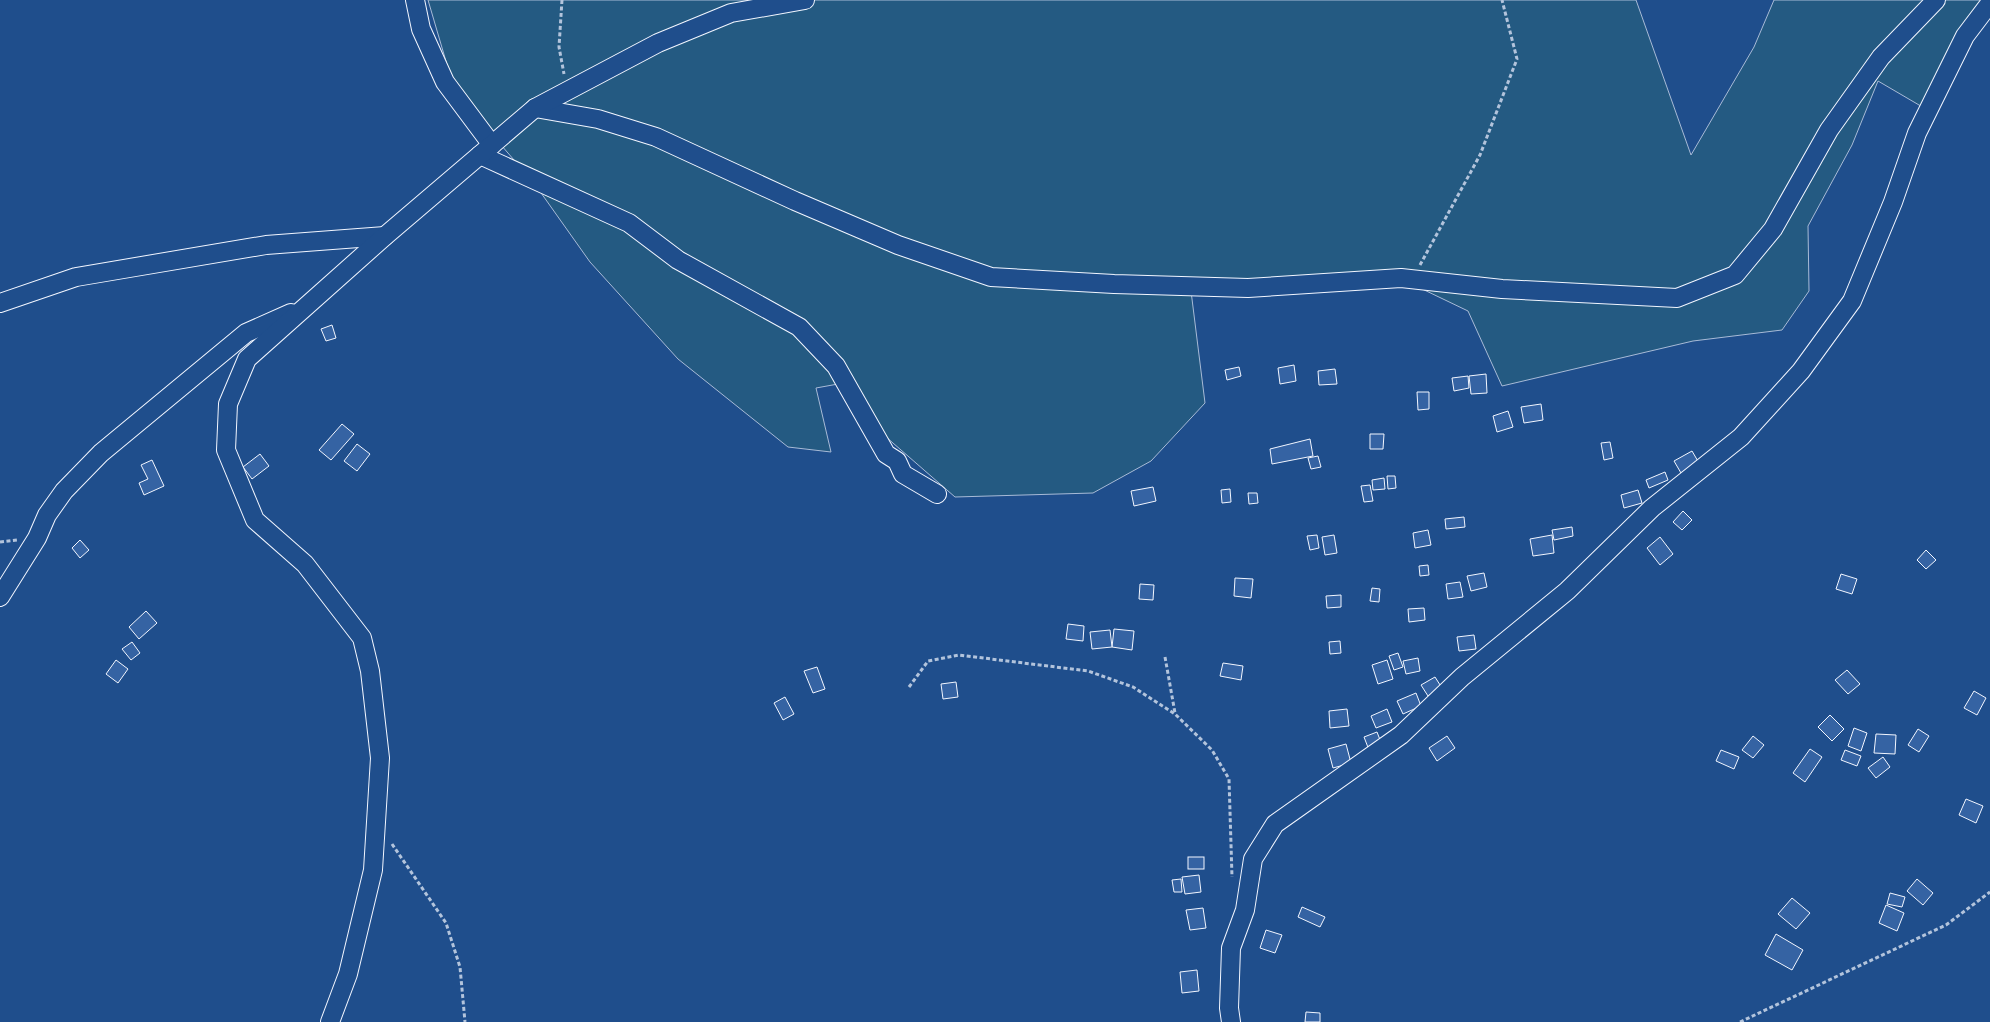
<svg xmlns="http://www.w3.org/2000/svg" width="1990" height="1022" font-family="Inter,sans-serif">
	<rect width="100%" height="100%" fill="#1f4e8c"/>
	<polygon fill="#245a82" stroke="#a8bbd7" points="428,0 1636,0 1691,155 1754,47 1774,0 1990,0 1931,112 1878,81 1852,145 1808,226 1809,291 1782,330 1693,341 1502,386 1468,311 1418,287 1190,283 1205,403 1151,461 1093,493 955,497 870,423 838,384 816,388 831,452 788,447 678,359 590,262 534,183 455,92"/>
	<g fill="#3563a3" stroke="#f2f6ff">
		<polygon points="332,325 336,338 326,341 321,329"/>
		<polygon points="1294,365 1296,381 1280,384 1278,368"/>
		<polygon points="1239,367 1241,376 1227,380 1225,370"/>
		<polygon points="1335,369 1337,384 1319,385 1318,371"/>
		<polygon points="1486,374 1487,393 1471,394 1469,376"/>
		<polygon points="1468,376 1469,388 1454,391 1452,378"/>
		<polygon points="1417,392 1429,392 1429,409 1418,410"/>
		<polygon points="1541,404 1543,420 1524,423 1521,407"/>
		<polygon points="1508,411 1513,427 1497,432 1493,416"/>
		<polygon points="342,424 354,434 331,460 319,450"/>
		<polygon points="1370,434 1384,434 1383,449 1370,449"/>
		<polygon points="1310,439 1313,456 1272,464 1270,449"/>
		<polygon points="1610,442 1613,458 1604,460 1601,443"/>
		<polygon points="357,444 370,454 357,471 344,461"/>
		<polygon points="1692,451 1699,463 1681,473 1674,461"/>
		<polygon points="260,454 269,466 252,479 243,467"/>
		<polygon points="1318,456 1321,467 1311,469 1308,458"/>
		<polygon points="152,460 164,486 144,495 139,483 148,479 141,465"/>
		<polygon points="1665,472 1668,480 1649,488 1646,480"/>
		<polygon points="1387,476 1395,476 1396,488 1388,489"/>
		<polygon points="1384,478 1385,489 1373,490 1372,480"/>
		<polygon points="1370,485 1373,501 1364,502 1361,486"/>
		<polygon points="1153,487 1156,501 1134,506 1131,491"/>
		<polygon points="1230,489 1231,502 1222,503 1221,490"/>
		<polygon points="1638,490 1642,503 1624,508 1621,495"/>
		<polygon points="1248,493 1257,493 1258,503 1249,504"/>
		<polygon points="1683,511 1692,520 1682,530 1673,522"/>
		<polygon points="1464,517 1465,527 1446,529 1445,519"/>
		<polygon points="1572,527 1573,536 1554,540 1552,530"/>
		<polygon points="1428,530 1431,545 1415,548 1413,533"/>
		<polygon points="1317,535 1319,548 1310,550 1307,536"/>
		<polygon points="1334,535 1337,553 1325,555 1322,537"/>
		<polygon points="1552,535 1554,553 1533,556 1530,539"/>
		<polygon points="1660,537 1673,554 1660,565 1647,548"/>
		<polygon points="80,540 89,550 80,558 72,548"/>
		<polygon points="1926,550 1936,560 1926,569 1917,560"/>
		<polygon points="1428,565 1429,575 1420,576 1419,566"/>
		<polygon points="1484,573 1487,587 1471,591 1467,576"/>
		<polygon points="1841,574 1857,579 1852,594 1836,589"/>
		<polygon points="1235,578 1253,579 1251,598 1234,596"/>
		<polygon points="1460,582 1463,597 1448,599 1446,584"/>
		<polygon points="1140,584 1154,585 1153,600 1139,599"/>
		<polygon points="1372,588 1380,589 1379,602 1370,601"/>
		<polygon points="1341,595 1341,607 1327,608 1326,596"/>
		<polygon points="1424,608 1425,620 1409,622 1408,609"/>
		<polygon points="146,611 157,623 139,639 129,627"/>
		<polygon points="1068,624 1084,626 1083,641 1066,639"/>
		<polygon points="1114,629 1134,631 1132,650 1112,647"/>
		<polygon points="1110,630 1112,647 1092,649 1090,632"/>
		<polygon points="1474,635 1476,649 1459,651 1457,637"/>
		<polygon points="1340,641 1341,653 1330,654 1329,642"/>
		<polygon points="132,642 140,653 131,660 122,649"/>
		<polygon points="1398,653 1403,667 1394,670 1389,656"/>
		<polygon points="1418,658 1420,671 1406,674 1403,661"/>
		<polygon points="116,660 128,669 118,683 106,674"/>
		<polygon points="1387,660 1393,679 1378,684 1372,665"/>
		<polygon points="1223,663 1243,666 1241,680 1220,676"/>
		<polygon points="817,667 825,689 813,693 804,671"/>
		<polygon points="1847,670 1860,684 1848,694 1835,680"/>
		<polygon points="1435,677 1442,688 1428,696 1421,685"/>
		<polygon points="956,682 958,697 943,699 941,684"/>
		<polygon points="1974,691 1986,698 1977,715 1964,708"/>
		<polygon points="1416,693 1421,706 1403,714 1397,701"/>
		<polygon points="785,697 794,714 783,720 774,703"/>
		<polygon points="1347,709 1349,726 1330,728 1329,711"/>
		<polygon points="1387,709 1392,722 1376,728 1371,716"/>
		<polygon points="1830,715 1844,729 1832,741 1818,727"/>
		<polygon points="1854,728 1867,733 1861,751 1848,746"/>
		<polygon points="1918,729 1929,736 1919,752 1908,745"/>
		<polygon points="1377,732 1382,745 1369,750 1364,737"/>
		<polygon points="1876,734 1896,735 1895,754 1874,753"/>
		<polygon points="1447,736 1455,748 1437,761 1429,748"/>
		<polygon points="1753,736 1764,745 1753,758 1742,750"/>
		<polygon points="1346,744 1351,763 1333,768 1328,749"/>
		<polygon points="1810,749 1822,757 1805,782 1793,773"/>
		<polygon points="1721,750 1739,757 1734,769 1716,761"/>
		<polygon points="1845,750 1861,756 1857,766 1841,760"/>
		<polygon points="1883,757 1890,767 1876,778 1868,768"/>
		<polygon points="1966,799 1983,806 1976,823 1959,815"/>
		<rect x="1188" y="857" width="16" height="12"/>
		<polygon points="1199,875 1201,892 1185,894 1182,877"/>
		<polygon points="1181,879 1182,892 1174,892 1172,880"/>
		<polygon points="1917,879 1933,893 1923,905 1907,891"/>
		<polygon points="1890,893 1905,897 1902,907 1887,904"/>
		<polygon points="1792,898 1810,913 1796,929 1778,914"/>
		<polygon points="1886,905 1904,913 1897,931 1879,923"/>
		<polygon points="1302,907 1325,917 1320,927 1298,917"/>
		<polygon points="1203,908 1206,928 1190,930 1186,910"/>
		<polygon points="1266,930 1282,935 1275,953 1260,948"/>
		<polygon points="1776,934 1803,950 1792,970 1765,955"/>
		<polygon points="1197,970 1199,991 1182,993 1180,972"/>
		<polygon points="1306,1012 1320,1013 1320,1022 1305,1022"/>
	</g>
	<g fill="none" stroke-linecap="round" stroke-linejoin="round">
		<defs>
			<g id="minor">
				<polyline points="415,0 421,29 445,82 492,145"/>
				<polyline points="535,108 598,119 656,137 795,201 898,245 991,277 1114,284 1248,288 1401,278 1502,289 1677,298 1735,275 1773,229 1829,130 1881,57 1936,0"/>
				<polyline points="480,155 629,223 678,260 799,327 836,366 886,454 897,461 903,474 937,494"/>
				<polyline points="0,303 76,277 266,245 385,236"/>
				<polyline points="0,597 37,538 47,515 64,491 101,453 246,333 291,313"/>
				<polyline points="330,1022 348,974 373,870 380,758 370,671 362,638 305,564 255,520 226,450 228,404 247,359 385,236 535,108 658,43 731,13 805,0"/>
				<polyline points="1231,1022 1229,1008 1231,948 1245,910 1253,859 1275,824 1401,735 1462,677 1567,591 1652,508 1741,437 1801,371 1852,301 1893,202 1917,133 1965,36 1990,3"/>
			</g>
		</defs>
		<use href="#minor" stroke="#f2f6ff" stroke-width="20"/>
		<g stroke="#b3c4dc" stroke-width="3" stroke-dasharray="4 2.5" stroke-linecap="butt">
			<polyline points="562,0 559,47 564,74"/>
			<polyline points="1420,265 1480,155 1517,59 1502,0"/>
			<polyline points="0,542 17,540"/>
			<polyline points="1165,657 1175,713"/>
			<polyline points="909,687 928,661 959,655 1088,671 1133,687 1175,714 1212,750 1229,779 1232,877"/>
			<polyline points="392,844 446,923 460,967 465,1022"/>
			<polyline points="1740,1022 1946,925 1990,892"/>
		</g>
		<use href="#minor" stroke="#1f4e8c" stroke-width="18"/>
	</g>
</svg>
